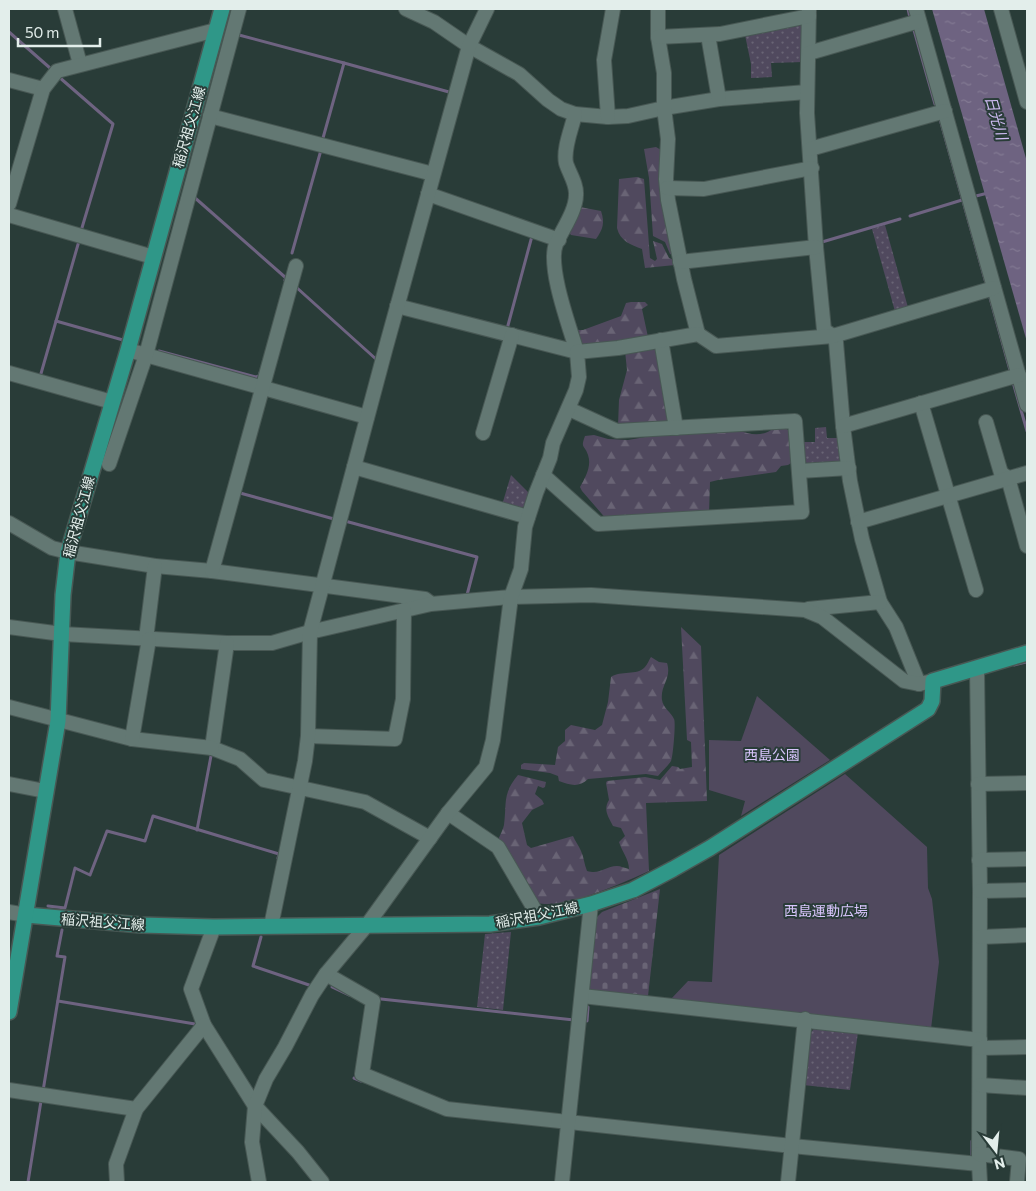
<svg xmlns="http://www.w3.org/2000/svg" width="1036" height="1191" font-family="Commissioner,'Noto Sans JP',sans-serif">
	<defs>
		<pattern id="grass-dots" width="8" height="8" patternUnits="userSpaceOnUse" patternTransform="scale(1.25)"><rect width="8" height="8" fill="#50495e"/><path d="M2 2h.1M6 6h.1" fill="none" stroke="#696475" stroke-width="1.8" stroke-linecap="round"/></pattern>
		<pattern id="forest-firs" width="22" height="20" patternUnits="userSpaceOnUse" patternTransform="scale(1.25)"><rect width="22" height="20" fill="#50495e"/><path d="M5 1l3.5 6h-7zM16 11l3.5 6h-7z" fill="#696475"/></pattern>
		<pattern id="cemetery-stones" width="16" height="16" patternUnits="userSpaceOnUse" patternTransform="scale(1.25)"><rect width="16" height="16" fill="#50495e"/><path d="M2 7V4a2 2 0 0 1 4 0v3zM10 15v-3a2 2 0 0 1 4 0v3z" fill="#696475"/></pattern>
		<pattern id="water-ripples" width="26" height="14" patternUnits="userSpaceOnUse" patternTransform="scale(1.25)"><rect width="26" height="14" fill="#6e6381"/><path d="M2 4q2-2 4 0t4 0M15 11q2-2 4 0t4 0" fill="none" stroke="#837a93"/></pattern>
	</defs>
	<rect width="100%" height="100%" fill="#293c38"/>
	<g fill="url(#grass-dots)">
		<polygon points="799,23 804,27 803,62 771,63 772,77 751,78 751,64 745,35"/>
		<polygon points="885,225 909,311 896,315 872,229"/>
		<polygon points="826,427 827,438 841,438 843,458 839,464 809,465 804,461 802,442 815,442 815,428"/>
		<polygon points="511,475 530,494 525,506 519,509 502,505"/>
		<polygon points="511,932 503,1010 477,1007 485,934"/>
		<polygon points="816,1027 858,1032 850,1090 803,1085 808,1035"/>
	</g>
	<g fill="url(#forest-firs)">
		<polygon points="656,147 661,150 673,255 670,254 665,242 653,236 649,178 644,149"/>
		<path d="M637,177L644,179L650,258L655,261L657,259L653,241L662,244L669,258L674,260L675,265L645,268L642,249C631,245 620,241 617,228L619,179Z"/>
		<path d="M580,207L601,211C605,223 603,229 596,239L571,235L568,231Z"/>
		<polygon points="631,302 645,302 648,305 642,309 648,337 587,347 579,343 576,332 578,330 583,330 621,316 626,303"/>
		<polygon points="653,347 658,351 670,420 667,424 618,426 619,400 627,370 625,351"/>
		<path d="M774,428H785L791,432L794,461L788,465L781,466L776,472L718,480L710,482L709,515L608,521L582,491L580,487C585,478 592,466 588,455C585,445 580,449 585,436L594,435L608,439L628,440L651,436L738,430C750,435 763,437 774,428Z"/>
		<path d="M681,627L701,646L707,801L646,803L649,871C625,882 563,910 538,903L498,840C500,835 503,830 504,825C507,803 502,794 518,775L546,782L545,787L543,788L538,786L535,794L542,800L544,804L532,810L522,823L527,845L531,848L573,836C575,841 579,846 581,851C584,857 584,864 587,871C601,875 605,866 617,866C621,866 624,868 629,869C629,859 622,852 619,842L625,836L621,828L613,826C608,816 603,810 609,800L606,783L607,781L645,777L660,780L672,766L678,767L680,769L692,767L691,742L687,740Z"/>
		<path d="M651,657L659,662L667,663C672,679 660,685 662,700C663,708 671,712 674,719C676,722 673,757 671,761C668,766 662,771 658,776L646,774L588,779C579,788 570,785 559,781L558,776L550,773L521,769V765L524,763L555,765L558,747L565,741V730L571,725L595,730L602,725L608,702L611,677C621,670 637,676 645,667C647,665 649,660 651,657Z"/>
	</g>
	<polygon fill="url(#cemetery-stones)" points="660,889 648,996 589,990 596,918 602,912"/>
	<g fill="#50495e">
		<polygon points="757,696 830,760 741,816 745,801 709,790 709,740 741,741"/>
		<polygon points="845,774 927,847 928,888 932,899 939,962 931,1029 671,999 688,981 712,982 719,855"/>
	</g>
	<polygon fill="url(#water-ripples)" points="932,9 984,9 1027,162 1027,342"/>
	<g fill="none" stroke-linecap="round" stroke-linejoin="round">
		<g stroke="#6e6381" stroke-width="3">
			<polyline points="908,9 910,18"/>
			<polyline points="914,30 935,104"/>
			<polyline points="9,32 50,68"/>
			<polyline points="239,35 344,63"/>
			<polyline points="59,77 113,124 81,231"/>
			<polyline points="940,119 986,283"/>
			<polyline points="323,138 344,63 449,92"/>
			<polyline points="976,196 988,193"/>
			<polyline points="194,197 286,278 285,280"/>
			<polyline points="910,216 962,200"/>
			<polyline points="822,242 900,219"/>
			<polyline points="292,253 321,150"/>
			<polyline points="296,287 377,360"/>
			<polyline points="989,294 1010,370"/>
			<polyline points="56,321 123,340"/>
			<polyline points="507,329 532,236"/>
			<polyline points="159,351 256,377 259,376 260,373"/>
			<polyline points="40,377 79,241"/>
			<polyline points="1013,382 1027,431"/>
			<polyline points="240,493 334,519"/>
			<polyline points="345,521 477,557 467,595"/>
			<polyline points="1014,665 1026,662"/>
			<polyline points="197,830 211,756"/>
			<polyline points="48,906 65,908 75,868 90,875 107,831 145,841 153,816 279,854 278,858"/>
			<polyline points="261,937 253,966 309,985"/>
			<polyline points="332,987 349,995"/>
			<polyline points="381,999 574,1020"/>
			<polyline points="58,1001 195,1024"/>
			<polyline points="587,1021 588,1007"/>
			<polyline points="354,1078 361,1081"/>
			<polyline points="43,1091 65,957 57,956 62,930"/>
			<polyline points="972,1156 972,1141"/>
			<polyline points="28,1182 41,1101"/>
		</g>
		<defs>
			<g id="minor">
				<polyline points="65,9 80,64"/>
				<polyline points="406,9 434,22 469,46 519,74 548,100 561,109 575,114 608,117 628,116 664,108 719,99 807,92"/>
				<polyline points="658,9 658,37 664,73 664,108 668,139 666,179 668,200 684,279 698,334"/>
				<polyline points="809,9 807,113 816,247 824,330 833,336 836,342 843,426 850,481 862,539 880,602 896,627 919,684"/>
				<polyline points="916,9 1027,405"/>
				<polyline points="1001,9 1027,102"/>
				<polyline points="708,35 719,99"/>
				<polyline points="658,37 720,34 809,16"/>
				<polyline points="809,53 919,21"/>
				<polyline points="9,80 43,89"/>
				<polyline points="210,116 433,174"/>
				<polyline points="608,117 604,60 613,9"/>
				<polyline points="810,149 945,111"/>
				<polyline points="667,188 704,189 812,168"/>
				<polyline points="428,194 559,240"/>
				<polyline points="9,204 43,89 57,71 216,30"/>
				<polyline points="9,215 153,257"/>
				<polyline points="680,262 816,247"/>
				<path d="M397,306L577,352C570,328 547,267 556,244C562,230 576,211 576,195C577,184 569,173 566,163C563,148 572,128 575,114"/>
				<polyline points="661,340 676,428"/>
				<polyline points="128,350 367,417"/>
				<polyline points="9,373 112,402"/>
				<polyline points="921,403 976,590"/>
				<polyline points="986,422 1001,473 1008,478 1027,546"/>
				<polyline points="843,426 1019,375"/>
				<polyline points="483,433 512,335"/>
				<polyline points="109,464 146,355 239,9"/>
				<polyline points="354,467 528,517"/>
				<polyline points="799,471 849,468"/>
				<polyline points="543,475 598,524 802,512 795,421 617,431 569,409"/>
				<polyline points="858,522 1027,473"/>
				<polyline points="9,523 52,548 68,552 155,566 212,571 425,599 429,602"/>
				<polyline points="212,571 296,266"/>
				<polyline points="808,609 880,602"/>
				<polyline points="9,627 62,634 227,643 272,643 310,632 431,604 511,597 591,595 805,610 822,617 904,681 919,684 933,681"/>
				<polyline points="146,639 155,566"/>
				<polyline points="227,643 212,748 240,759 264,780 365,802 430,838"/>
				<polyline points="977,669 980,891 979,1164 980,1182"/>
				<polyline points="9,707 132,739 212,748"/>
				<polyline points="308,736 395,739 403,699 404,610"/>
				<polyline points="132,739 149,639"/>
				<polyline points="9,784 45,791"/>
				<polyline points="978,784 1027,783"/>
				<polyline points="448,813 498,847 539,917"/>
				<polyline points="979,860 1027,859"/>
				<polyline points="980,891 1027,890"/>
				<polyline points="9,912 26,915"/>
				<polyline points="271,926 305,761 308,736 310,632 386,347 469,46 487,9"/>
				<polyline points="214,927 191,989 204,1025 255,1106 298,1152 322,1182"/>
				<polyline points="980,937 1027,935"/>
				<polyline points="326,974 373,1001 362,1074 447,1109 792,1146 979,1164"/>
				<polyline points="582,996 980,1040"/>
				<polyline points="980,1048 1027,1047"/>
				<polyline points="980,1085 1027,1088"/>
				<polyline points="9,1090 136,1109 204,1025"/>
				<polyline points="979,1154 1019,1159 1017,1182"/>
				<polyline points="117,1182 116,1164 136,1109"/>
				<polyline points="259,1182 252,1142 255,1106 266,1079 285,1047 312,995 326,974 367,925 448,813 486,767 493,740 511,597 521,569 525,527 536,493 550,458 553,443 576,390 579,377 577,352 618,348 698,334 716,346 833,336 994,288"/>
				<polyline points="562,1182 591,904"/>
				<polyline points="788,1182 805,1019"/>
			</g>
			<g id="major">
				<polyline points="26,915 141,925 214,927 490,924 539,917 591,904 633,890 673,869 710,848 928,709 932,701 933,681 1027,653"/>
				<polyline points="9,1012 58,721 63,595 68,552 128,350 222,9"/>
			</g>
		</defs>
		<use href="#minor" stroke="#485854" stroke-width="16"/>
		<use href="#major" stroke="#485854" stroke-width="18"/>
		<use href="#minor" stroke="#637873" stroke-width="14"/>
		<use href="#major" stroke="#2f9788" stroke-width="15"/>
	</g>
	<g text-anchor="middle" stroke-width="4" stroke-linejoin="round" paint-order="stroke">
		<g font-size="14" fill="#e3eeeb" stroke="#293c38">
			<text transform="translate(189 127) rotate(-74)" y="5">稲沢祖父江線</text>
			<text transform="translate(79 517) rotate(-75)" y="5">稲沢祖父江線</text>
			<text transform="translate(537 915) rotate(-11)" y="5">稲沢祖父江線</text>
			<text transform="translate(103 922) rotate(4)" y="5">稲沢祖父江線</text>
		</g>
		<g font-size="14" fill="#d8c5fc" stroke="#293c38">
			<text x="772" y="760">西島公園</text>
			<text x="826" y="916">西島運動広場</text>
		</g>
		<g font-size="15" font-style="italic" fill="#cebbf2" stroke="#293c38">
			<text transform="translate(996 118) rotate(74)" y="5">日光川</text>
		</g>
	</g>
	<rect width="1036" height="1191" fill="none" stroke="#e3eeeb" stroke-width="20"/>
	<g transform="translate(996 1151) rotate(164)" stroke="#293c38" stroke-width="4" paint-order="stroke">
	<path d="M0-4L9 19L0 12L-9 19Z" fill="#e3eeeb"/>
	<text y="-8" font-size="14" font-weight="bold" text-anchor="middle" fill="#e3eeeb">N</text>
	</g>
	<path d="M18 38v8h82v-8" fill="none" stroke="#e3eeeb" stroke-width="2.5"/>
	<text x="25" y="38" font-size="15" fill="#e3eeeb" stroke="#293c38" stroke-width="4" paint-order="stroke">50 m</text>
</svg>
